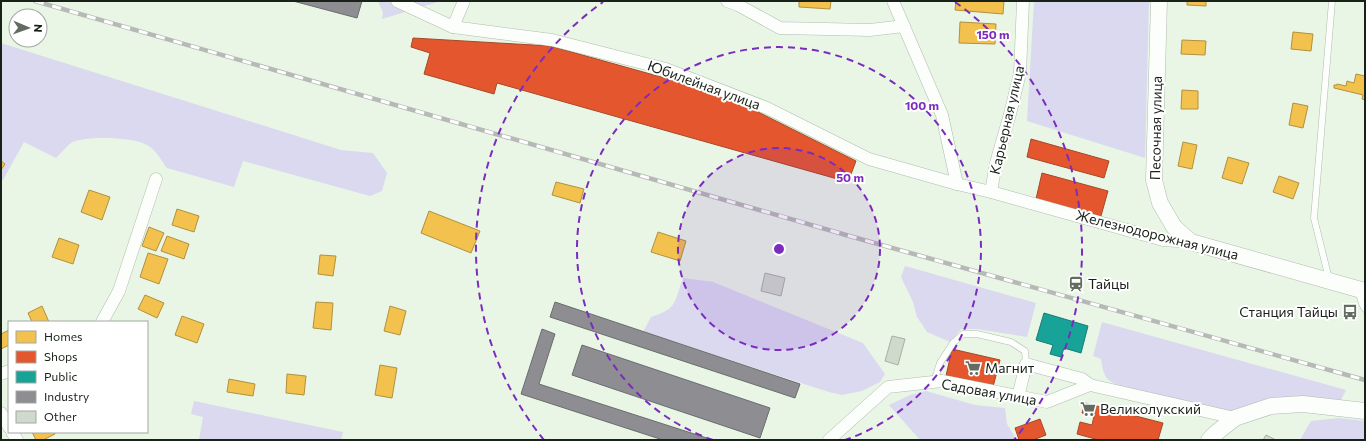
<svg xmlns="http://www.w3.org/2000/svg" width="1366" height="441" font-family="Commissioner,sans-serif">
	<rect width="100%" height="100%" fill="#e9f6e5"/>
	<g fill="#dad9ef">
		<polygon points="378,1 441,1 382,19 383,13"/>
		<polygon points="1034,1 1149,1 1145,158 1027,121"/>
		<path d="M1,43L341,150L373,153L387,173L382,191L370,196L243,161L234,187L167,168C161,160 156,150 147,145C135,137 83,135 71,143C66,147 61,153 56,158L24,142L3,180L1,179Z"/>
		<polygon points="905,266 1036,303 1027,337 977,329 961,329 950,342 927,332 917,317 913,302 901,277"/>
		<path d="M683,278L713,282L863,343L885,374L880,382L862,391L842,395L829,392L643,332L651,317C677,309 674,303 683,278Z"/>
		<path d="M1102,322L1346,390L1339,404L1233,413L1128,388C1108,382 1104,381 1101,359L1093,356Z"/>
		<polygon points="926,391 975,405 1005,408 1007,424 1017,440 920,440 889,405 910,395"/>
		<polygon points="194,401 343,432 341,440 199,440 203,417 191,414"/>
		<polygon points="1339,418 1365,421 1365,440 1300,440 1311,421"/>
	</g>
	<g fill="#f2c14e" stroke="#b1913e">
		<polygon points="799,1 831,1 830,9 799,7"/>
		<polygon points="956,1 1004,1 1003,14 955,10"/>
		<polygon points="1187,1 1206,1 1206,6 1187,5"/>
		<polygon points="960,22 996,24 995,44 959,43"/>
		<polygon points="1293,32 1313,34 1311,51 1291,49"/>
		<polygon points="1182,40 1206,41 1205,55 1181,54"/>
		<polygon points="1356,74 1365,76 1365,100 1362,99 1363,95 1334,88 1334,85 1337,85 1337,84 1346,86 1347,81 1354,83"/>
		<polygon points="1182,90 1198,91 1198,109 1181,109"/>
		<polygon points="1293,103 1308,106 1303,128 1289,125"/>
		<polygon points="1183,142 1197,145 1192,169 1178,166"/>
		<polygon points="1228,157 1249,163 1242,184 1222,178"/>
		<polygon points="1,161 5,164 1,170"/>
		<polygon points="1279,176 1299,183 1293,199 1273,192"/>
		<polygon points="556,182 584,189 580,203 552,195"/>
		<polygon points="89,190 110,197 102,220 81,212"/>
		<polygon points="177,209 199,216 194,232 172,225"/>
		<polygon points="429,211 480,231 471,253 421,233"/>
		<polygon points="149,227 164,233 156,251 142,246"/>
		<polygon points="658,232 686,241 680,261 651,252"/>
		<polygon points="167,236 189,244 184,259 161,251"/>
		<polygon points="59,238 79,245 73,264 52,257"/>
		<polygon points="148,253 168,259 159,284 140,277"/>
		<polygon points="320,255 336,256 333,276 318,274"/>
		<polygon points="145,295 164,303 157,318 138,309"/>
		<polygon points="316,302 333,303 331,330 313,328"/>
		<polygon points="42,306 49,322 32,322 28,313"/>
		<polygon points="390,306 406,311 400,335 384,331"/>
		<polygon points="182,316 204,324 197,343 175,335"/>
		<polygon points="9,330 9,345 1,349 1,334"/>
		<polygon points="380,365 397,368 392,398 375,395"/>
		<polygon points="287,374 306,376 304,395 286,393"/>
		<polygon points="229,379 255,384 253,396 227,392"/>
		<polygon points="32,432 54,432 55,434 43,440 36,440"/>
	</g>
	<g fill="#e4572e" stroke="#a74727">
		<polygon points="413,38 550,46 722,94 856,161 848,182 497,83 494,94 424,74 430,53 411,47"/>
		<polygon points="1031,139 1109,161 1104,178 1027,157"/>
		<polygon points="1042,173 1108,191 1101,216 1036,199"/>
		<polygon points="952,349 1000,360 993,387 946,376"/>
		<polygon points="1085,403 1163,423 1158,440 1099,440 1077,434 1080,422 1092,425 1094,416 1082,413"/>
		<polygon points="1040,419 1046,435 1033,440 1019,440 1015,428"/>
	</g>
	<polygon fill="#17a398" stroke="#187c72" points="1044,313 1088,326 1081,353 1064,348 1061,357 1050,354 1053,345 1036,340"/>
	<g fill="#8d8d92" stroke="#6a6d6d">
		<polygon points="293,1 362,1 357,18"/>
		<polygon points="555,302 800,384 795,398 550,317"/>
		<polygon points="542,329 555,334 539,384 713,440 663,440 521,394"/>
		<polygon points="582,345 770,408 760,438 572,375"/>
	</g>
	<g fill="#cfd9cc" stroke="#a6b0a3">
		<polygon points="765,273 785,278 781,296 761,291"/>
		<polygon points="892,336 905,339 898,365 885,361"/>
		<polygon points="1266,435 1276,440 1263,440"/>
	</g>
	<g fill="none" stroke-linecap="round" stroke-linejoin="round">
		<defs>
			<g id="lane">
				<polyline points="1329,279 1314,218 1332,1"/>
				<polyline points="1358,290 1362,304 1365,309"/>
				<polyline points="934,382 940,363 953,343 963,334 977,334 1011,342 1025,351 1026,364"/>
			</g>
			<g id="street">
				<polyline points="397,1 453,27 552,40 666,69 767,108 869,159 957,184 991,192 1163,240 1191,242"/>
				<polyline points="727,1 738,5 780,28 870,30 904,26"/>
				<polyline points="893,1 942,115 957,184"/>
				<polyline points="453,27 464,1"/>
				<polyline points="991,192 996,163 1010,114 1020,73 1023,1"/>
				<polyline points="102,322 119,291 156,179"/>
				<polyline points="1,374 9,371"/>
				<polyline points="1018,397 1026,364 1082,379 1090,385"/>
				<polyline points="1,413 9,427"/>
				<polyline points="12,432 17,440"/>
				<polyline points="829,440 888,387 942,381 1047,402 1090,385 1235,418"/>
			</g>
			<g id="secondary">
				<polyline points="1159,1 1154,180 1160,203 1174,227 1191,242 1365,291"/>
				<polyline points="1209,440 1216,433 1235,418 1271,406 1303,404 1365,411"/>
			</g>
		</defs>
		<use href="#lane" stroke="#b1bbaf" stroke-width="7"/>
		<use href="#street" stroke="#b1bbaf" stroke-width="13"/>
		<use href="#secondary" stroke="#b1bbaf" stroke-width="17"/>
		<use href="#lane" stroke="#fcfefb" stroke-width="6"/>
		<use href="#street" stroke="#fcfefb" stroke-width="12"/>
		<use href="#secondary" stroke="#fcfefb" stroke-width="16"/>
		<defs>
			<polyline id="rail" points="35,1 853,237 1365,380"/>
		</defs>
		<use href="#rail" stroke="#b6b9b5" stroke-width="4.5"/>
		<use href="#rail" stroke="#fff" stroke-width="3" stroke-dasharray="9" stroke-linecap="butt"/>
	</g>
	<circle cx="779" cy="249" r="101" fill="#7b2cbf" fill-opacity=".12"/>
	<g fill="none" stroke="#7b2cbf" stroke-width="2" stroke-dasharray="7 5">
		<circle cx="779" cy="249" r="101"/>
		<path d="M713 440A202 202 0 1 1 845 440"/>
		<path d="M544 440A303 303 0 0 1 603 2M955 2A303 303 0 0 1 1014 440"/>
	</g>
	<defs>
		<symbol id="station-bare" viewBox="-9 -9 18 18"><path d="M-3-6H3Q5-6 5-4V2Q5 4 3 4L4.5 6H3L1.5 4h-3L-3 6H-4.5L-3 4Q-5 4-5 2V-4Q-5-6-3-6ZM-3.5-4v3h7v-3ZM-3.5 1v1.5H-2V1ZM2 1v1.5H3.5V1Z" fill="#626c60" stroke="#fff" stroke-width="2.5" paint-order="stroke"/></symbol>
		<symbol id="bus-bare" viewBox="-9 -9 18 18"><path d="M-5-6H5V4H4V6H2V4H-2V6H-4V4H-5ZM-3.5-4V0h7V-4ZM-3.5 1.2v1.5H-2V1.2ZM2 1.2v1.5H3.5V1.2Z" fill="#626c60" stroke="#fff" stroke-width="2.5" paint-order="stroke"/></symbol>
		<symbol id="supermarket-bare" viewBox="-9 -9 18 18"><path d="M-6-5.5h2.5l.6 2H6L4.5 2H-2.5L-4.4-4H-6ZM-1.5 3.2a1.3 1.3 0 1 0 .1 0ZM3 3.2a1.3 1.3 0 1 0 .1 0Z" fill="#626c60" stroke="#fff" stroke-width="2.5" paint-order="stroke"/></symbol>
	</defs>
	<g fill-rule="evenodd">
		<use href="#station-bare" x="1065" y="273" width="22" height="22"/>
		<use href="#bus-bare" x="1339" y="301" width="22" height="22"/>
		<use href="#supermarket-bare" x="962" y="357" width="22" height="22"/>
		<use href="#supermarket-bare" x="1077" y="398" width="22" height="22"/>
	</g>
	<g text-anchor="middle" stroke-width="4" stroke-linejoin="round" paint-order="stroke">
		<g font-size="14" fill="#192218" stroke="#fff">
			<text transform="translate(704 85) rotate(20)" y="5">Юбилейная улица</text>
			<text transform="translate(1007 120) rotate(-77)" y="5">Карьерная улица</text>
			<text transform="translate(1156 128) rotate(-89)" y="5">Песочная улица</text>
			<text transform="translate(1157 235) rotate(14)" y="5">Железнодорожная улица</text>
			<text transform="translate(989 392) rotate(10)" y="5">Садовая улица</text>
		</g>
		<g font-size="14" fill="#192218" stroke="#fff" text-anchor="start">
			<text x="1088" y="289">Тайцы</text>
			<text x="1338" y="317" text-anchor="end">Станция Тайцы</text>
			<text x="985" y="373">Магнит</text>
			<text x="1100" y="414">Великолукский</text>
		</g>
	</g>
	<circle cx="779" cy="249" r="6" fill="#7b2cbf" stroke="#fff" stroke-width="2"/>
	<g font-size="12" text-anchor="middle" font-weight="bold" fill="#7b2cbf" stroke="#fff" stroke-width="4" stroke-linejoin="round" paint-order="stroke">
		<text x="993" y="39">150 m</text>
		<text x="922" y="110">100 m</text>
		<text x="850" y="182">50 m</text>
	</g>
	<rect width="1366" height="441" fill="none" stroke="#192218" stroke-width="4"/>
	<rect x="8" y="321" width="140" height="112" fill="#ffffff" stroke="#a3a7a3"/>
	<rect x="16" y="331" width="20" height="12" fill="#f2c14e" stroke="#a3a7a3"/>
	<text x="44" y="341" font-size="12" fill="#192218">Homes</text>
	<rect x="16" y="351" width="20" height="12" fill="#e4572e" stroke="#a3a7a3"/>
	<text x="44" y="361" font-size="12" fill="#192218">Shops</text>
	<rect x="16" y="371" width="20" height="12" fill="#17a398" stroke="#a3a7a3"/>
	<text x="44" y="381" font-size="12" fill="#192218">Public</text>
	<rect x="16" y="391" width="20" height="12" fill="#8d8d92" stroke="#a3a7a3"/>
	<text x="44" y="401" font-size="12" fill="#192218">Industry</text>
	<rect x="16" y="411" width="20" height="12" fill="#cfd9cc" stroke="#a3a7a3"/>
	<text x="44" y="421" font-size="12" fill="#192218">Other</text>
	<g transform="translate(28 28) rotate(92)"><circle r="19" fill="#ffffff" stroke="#a3a7a3"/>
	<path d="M0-3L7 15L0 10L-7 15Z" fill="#626c60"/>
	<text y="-6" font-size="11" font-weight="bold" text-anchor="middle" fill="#192218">N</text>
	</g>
</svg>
